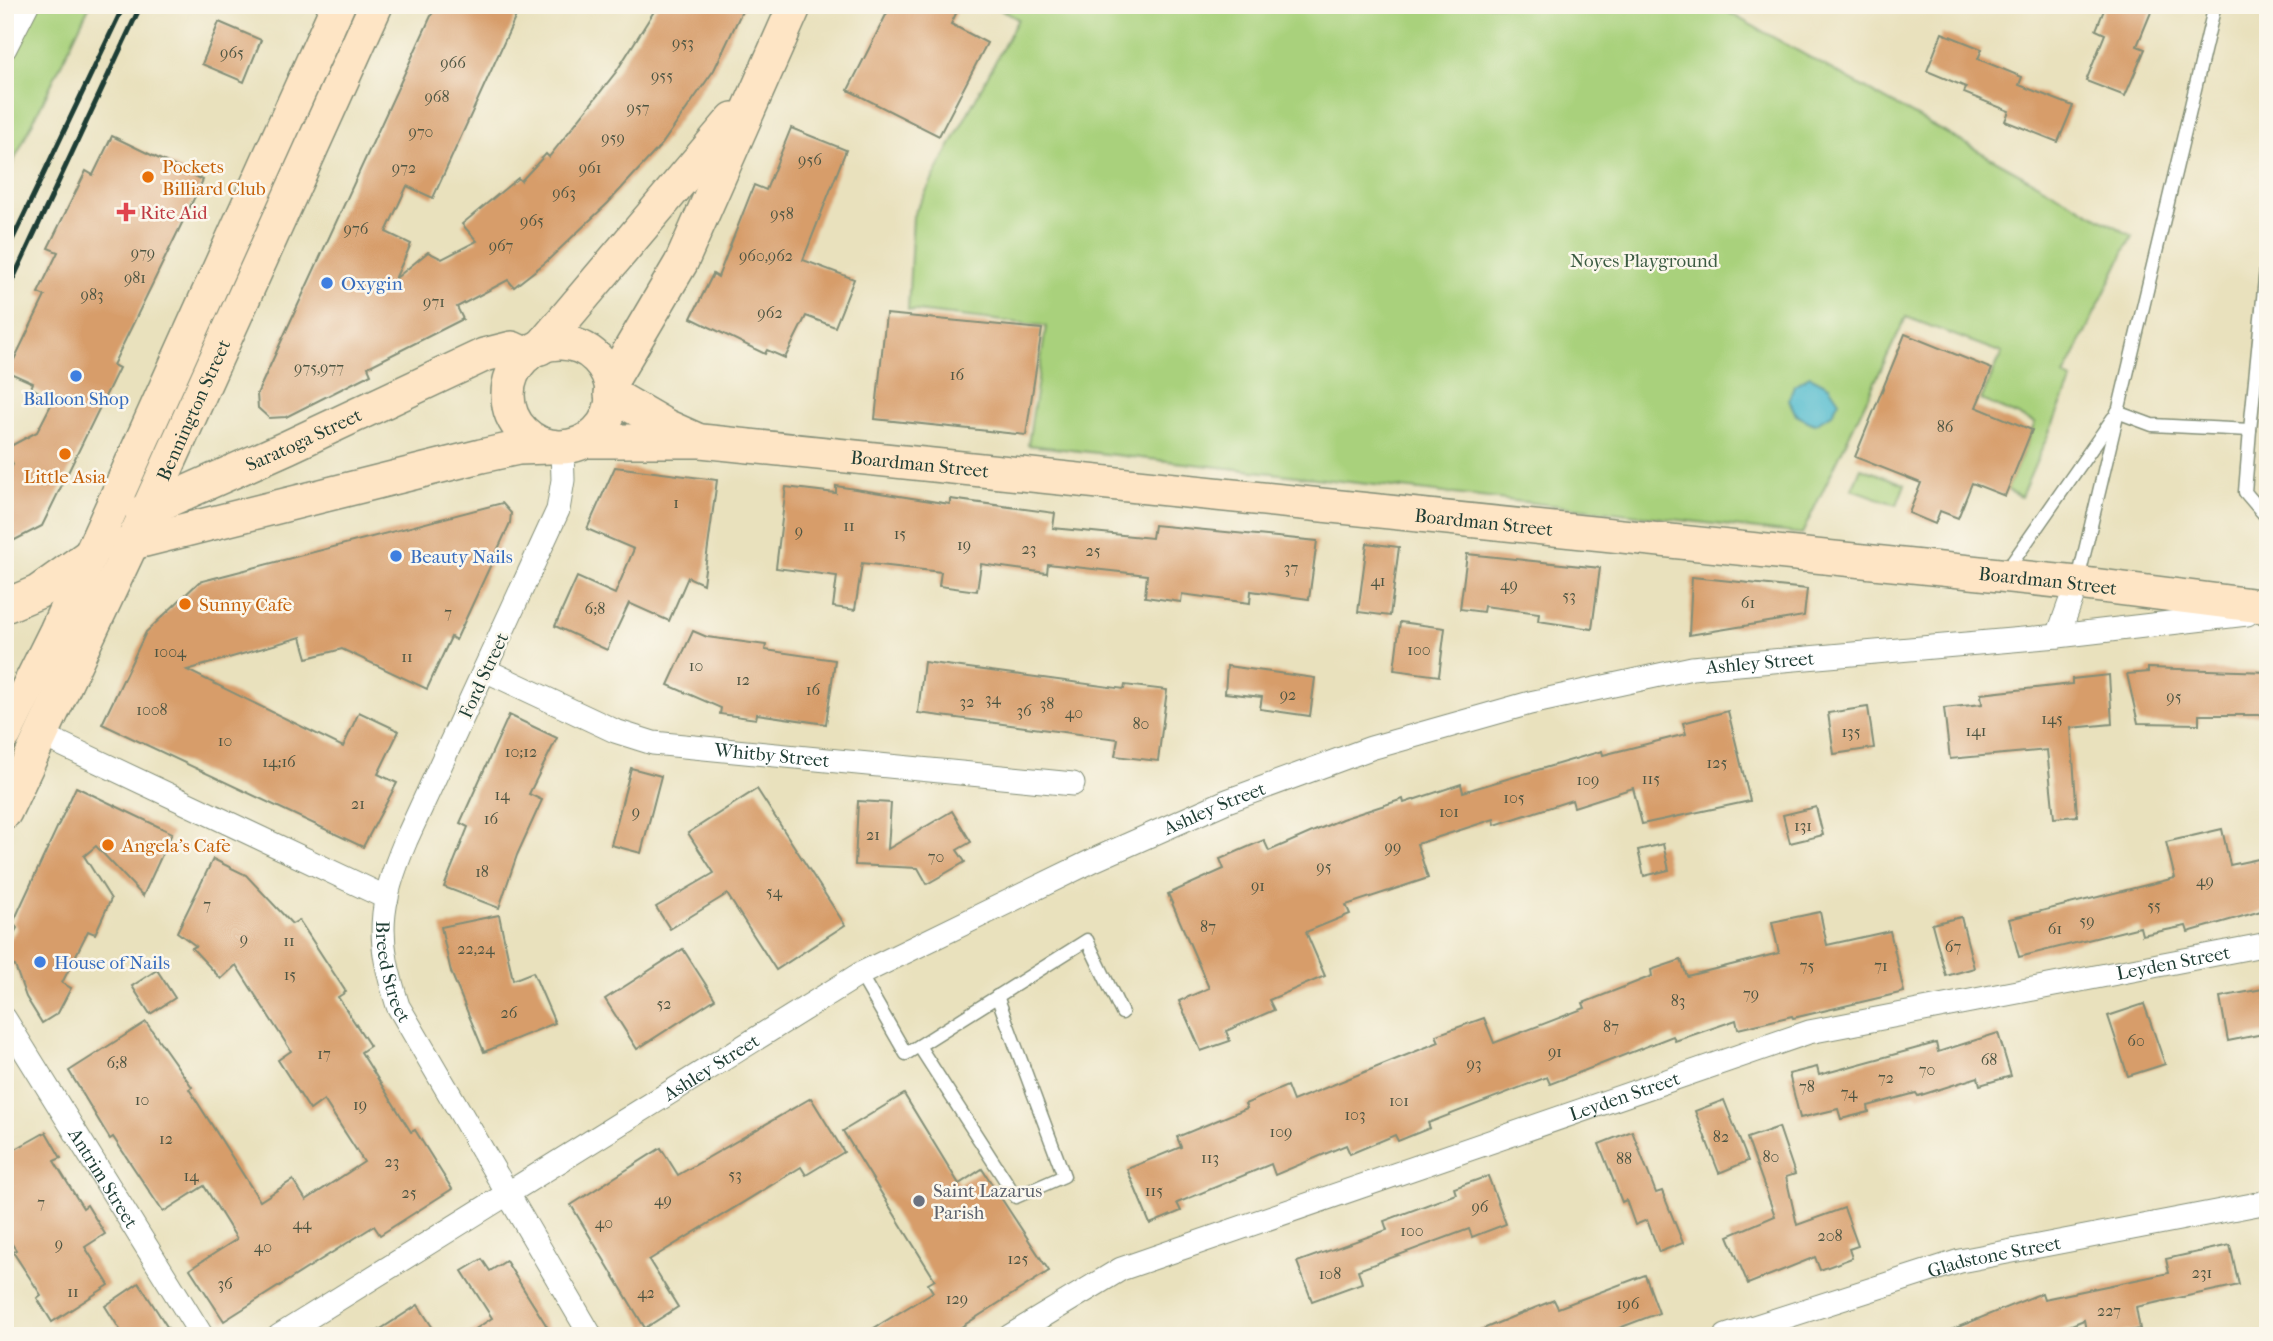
<svg xmlns="http://www.w3.org/2000/svg" width="2273" height="1341" font-family="'IM FELL French Canon',serif">
	<rect width="100%" height="100%" fill="#fbf7ec"/>
	<filter id="ink" filterUnits="userSpaceOnUse"><feTurbulence type="fractalNoise" baseFrequency=".0143" numOctaves="2"/><feDisplacementMap in="SourceGraphic" scale="14" xChannelSelector="R" yChannelSelector="G"/><feConvolveMatrix kernelMatrix="1 2 1 2 8 2 1 2 1" color-interpolation-filters="sRGB"/></filter>
	<filter id="wash" filterUnits="userSpaceOnUse"><feTurbulence type="fractalNoise" baseFrequency=".00686" numOctaves="4" result="noise"/><feDisplacementMap in="SourceGraphic" scale="28" xChannelSelector="R" yChannelSelector="G"/><feGaussianBlur stdDeviation="1.57" result="paint"/><feColorMatrix in="noise" values="0 0 0 0 0 0 0 0 0 0 0 0 0 0 0 0 0 1.4 0 .05"/><feComposite in="paint" operator="in"/></filter>
	<g filter="url(#wash)">
		<rect width="100%" height="100%" fill="#e9e1bd"/>
		<g fill="#a9d17c" stroke="#648758" stroke-width="2">
			<polygon points="5,5 90,5 5,179"/>
			<polygon points="992,5 1715,5 2132,236 2064,376 2072,380 2021,497 2007,490 2035,423 1981,400 2002,353 1906,317 1802,534 1028,445 1046,326 908,310 913,216 1018,19"/>
			<polygon points="1861,468 1905,484 1897,505 1852,489"/>
		</g>
		<polygon fill="#51bbce" stroke="#387c81" stroke-width="2" points="1810,376 1829,386 1839,401 1832,414 1814,424 1796,415 1789,400 1794,385"/>
		<g id="blocks">
			<g fill="#d79d6a">
				<polygon points="436,5 521,5 433,198 407,186 386,232 411,244 395,279 428,252 442,259 477,241 462,224 518,178 521,181 546,154 549,157 616,72 658,5 745,5 714,70 662,144 608,203 546,262 514,287 508,280 457,307 463,319 368,367 371,374 286,417 269,418 258,408 257,394"/>
				<polygon points="891,5 960,5 951,24 987,43 939,136 848,90"/>
				<polygon points="2106,5 2154,5 2137,46 2145,49 2125,96 2086,81 2105,34 2096,30"/>
				<polygon points="219,22 261,40 244,82 202,64"/>
				<polygon points="1942,33 1982,49 1978,59 2022,77 2019,85 2073,106 2058,142 2005,121 2009,111 1964,93 1966,87 1927,71"/>
				<polygon points="791,128 846,150 803,260 854,279 835,327 806,316 785,358 767,350 765,354 691,318 713,274 718,277 754,185 766,190"/>
				<polygon points="112,136 203,180 113,365 119,368 42,526 5,545 5,481 13,464 5,449 37,432 54,399 31,388 33,383 8,372 45,296 38,293 58,252 48,248 86,171 93,175"/>
				<polygon points="886,314 1042,329 1026,435 875,419"/>
				<polygon points="1905,334 1992,369 1976,407 2032,430 2005,496 1972,483 1958,518 1940,511 1935,524 1909,513 1921,483 1855,457"/>
				<polygon points="615,467 717,480 703,584 688,577 669,621 629,603 607,650 555,626 577,577 615,594 634,549 587,529"/>
				<polygon points="836,486 950,504 950,499 1055,513 1053,528 1152,538 1154,525 1317,541 1309,599 1251,591 1250,603 1182,594 1181,602 1145,597 1147,575 1048,564 1047,573 981,564 977,591 939,586 941,572 862,563 855,610 833,607 837,576 776,568 786,487 836,493"/>
				<polygon points="502,503 511,513 510,523 456,640 451,637 427,689 342,649 307,658 301,637 187,670 343,747 359,712 399,731 378,774 397,783 363,847 102,724 146,632 199,582"/>
				<polygon points="1367,543 1399,547 1390,616 1358,612"/>
				<polygon points="1467,554 1600,568 1592,629 1538,621 1539,613 1484,606 1483,612 1460,609"/>
				<polygon points="1692,577 1807,589 1804,616 1689,635"/>
				<polygon points="1400,622 1445,628 1439,676 1394,670"/>
				<polygon points="693,631 707,637 766,645 765,650 835,660 826,724 757,714 756,719 720,714 721,708 668,685"/>
				<polygon points="924,662 1124,689 1125,685 1167,690 1158,761 1115,756 1118,739 918,713"/>
				<polygon points="1227,666 1315,678 1310,716 1260,709 1262,697 1225,693"/>
				<polygon points="2148,668 2268,672 2268,715 2199,715 2199,724 2138,723 2127,674 2148,672"/>
				<polygon points="2109,675 2112,724 2071,728 2077,816 2054,818 2047,750 1950,759 1944,708 1982,704 1981,694 2072,684 2072,679"/>
				<polygon points="1868,707 1874,748 1834,754 1828,713"/>
				<polygon points="1728,711 1750,801 1642,824 1633,788 1574,807 1572,800 1495,825 1494,819 1417,844 1428,878 1346,905 1350,914 1306,932 1325,976 1269,1000 1274,1010 1226,1031 1230,1041 1201,1051 1179,1001 1209,988 1168,894 1224,869 1220,859 1264,840 1269,851 1342,819 1403,799 1404,803 1461,784 1463,792 1602,751 1603,755 1686,734 1683,723"/>
				<polygon points="509,715 557,738 529,794 542,800 517,855 499,908 444,887 468,827 460,823"/>
				<polygon points="631,768 661,776 641,853 611,845"/>
				<polygon points="76,787 172,833 143,896 96,846 84,856 111,899 95,934 88,931 62,983 71,988 58,1013 42,1023 26,997 15,966 5,963 5,948 17,928 13,923 23,901"/>
				<polygon points="757,789 845,925 776,970 727,894 670,929 656,907 714,873 688,833"/>
				<polygon points="858,801 891,803 888,849 952,811 971,842 957,850 965,862 927,884 918,868 855,865"/>
				<polygon points="1816,807 1823,835 1790,843 1783,815"/>
				<polygon points="2222,829 2230,865 2268,857 2268,909 2188,932 2186,926 2142,935 2140,927 2019,957 2009,919 2175,878 2166,842"/>
				<polygon points="1663,844 1669,870 1644,876 1638,850"/>
				<polygon points="213,859 246,875 292,924 299,920 346,992 338,997 370,1046 361,1052 411,1132 415,1130 452,1189 380,1235 374,1226 224,1321 190,1269 237,1239 204,1186 163,1212 113,1137 110,1139 69,1071 146,1022 192,1087 189,1089 260,1201 293,1180 306,1200 364,1162 324,1100 310,1110 278,1060 291,1051 236,965 221,979 192,948 196,946 177,932"/>
				<polygon points="1820,912 1827,945 1890,931 1904,992 1793,1018 1792,1016 1738,1029 1736,1020 1675,1041 1673,1036 1550,1084 1547,1077 1428,1123 1430,1128 1398,1141 1395,1135 1350,1154 1346,1145 1275,1175 1271,1164 1177,1203 1181,1211 1150,1224 1127,1169 1181,1147 1177,1137 1247,1108 1245,1104 1287,1086 1293,1101 1439,1042 1436,1035 1484,1018 1494,1043 1585,1008 1583,1003 1652,976 1651,970 1681,960 1687,976 1779,953 1772,922"/>
				<polygon points="499,915 513,980 533,972 555,1023 484,1052 451,972 441,927"/>
				<polygon points="1961,917 1974,968 1946,976 1932,924"/>
				<polygon points="683,949 715,999 637,1049 605,999"/>
				<polygon points="157,970 175,998 150,1014 132,986"/>
				<polygon points="2268,988 2268,1033 2228,1041 2220,997"/>
				<polygon points="2144,1004 2165,1064 2128,1076 2108,1016"/>
				<polygon points="1998,1033 2011,1076 1980,1085 1978,1077 1918,1096 1916,1093 1868,1106 1869,1112 1841,1119 1838,1109 1800,1118 1789,1074 1817,1067 1819,1075 1936,1043 1938,1052"/>
				<polygon points="904,1094 959,1184 982,1169 1049,1271 947,1336 861,1336 933,1292 928,1284 935,1280 843,1131"/>
				<polygon points="811,1098 844,1152 806,1175 801,1167 649,1260 678,1307 645,1328 571,1205 661,1148 678,1175"/>
				<polygon points="1724,1100 1748,1161 1719,1173 1695,1111"/>
				<polygon points="1779,1127 1795,1174 1786,1177 1797,1225 1844,1208 1858,1246 1849,1249 1852,1258 1820,1270 1815,1257 1748,1284 1728,1236 1775,1216 1747,1138"/>
				<polygon points="1632,1131 1656,1193 1662,1191 1683,1243 1659,1252 1647,1220 1635,1225 1626,1200 1622,1202 1599,1144"/>
				<polygon points="46,1132 61,1158 54,1161 83,1208 87,1205 105,1234 85,1247 109,1285 52,1322 37,1298 41,1295 13,1252 16,1250 5,1234 5,1155"/>
				<polygon points="1488,1176 1506,1224 1472,1237 1469,1229 1358,1270 1362,1283 1312,1301 1297,1262 1387,1230 1384,1221 1456,1194 1454,1188"/>
				<polygon points="2230,1245 2239,1285 2136,1307 2140,1329 2106,1336 2087,1336 2084,1320 2044,1336 1936,1336 2042,1293 2044,1299 2169,1273 2166,1259"/>
				<polygon points="482,1259 490,1271 506,1261 553,1336 465,1336 492,1318 462,1271"/>
				<polygon points="1645,1275 1659,1313 1598,1336 1466,1336 1554,1300 1558,1308"/>
				<polygon points="139,1283 173,1336 124,1336 105,1306"/>
				<polygon points="418,1305 438,1336 370,1336"/>
			</g>
		</g>
	</g>
	<g filter="url(#ink)">
		<use href="#blocks" fill-opacity="0" stroke="#848f78" stroke-width="2"/>
		<g fill="none" stroke-linecap="round" stroke-linejoin="round">
			<defs>
				<g id="service">
					<polyline points="2117,412 2152,425 2250,430 2268,248"/>
					<polyline points="2250,430 2245,492 2268,519"/>
					<polyline points="2005,573 2113,418"/>
					<polyline points="2078,580 2215,5"/>
					<polyline points="860,974 906,1054 1087,940 1122,1013"/>
					<polyline points="919,1046 1016,1197 1064,1176 997,996"/>
				</g>
				<g id="minor">
					<polyline points="5,48 27,5"/>
					<path id="s1" d="M562,448L563,480L558,510L406,840C378,907 376,937 398,1006L591,1336"/>
					<polyline points="2058,636 2077,583"/>
					<path id="s2" d="M485,670L615,731L653,743L1073,784"/>
					<polyline points="42,735 387,898"/>
					<path id="s3" d="M5,1019L202,1336"/>
					<path id="s4" d="M279,1336L860,974L1096,859L1227,801L1371,748L1530,703L1692,668L2058,636L2247,614"/>
					<path id="s5" d="M1010,1336L1121,1269L1809,1032L2268,944"/>
					<path id="s6" d="M1726,1336L1960,1261L2268,1202"/>
				</g>
				<g id="secondary">
					<circle cx="560" cy="395" r="52"/>
					<polyline points="540,348 733,119"/>
					<polyline points="611,382 681,263 795,5"/>
					<polyline points="611,394 666,426 695,439"/>
					<path id="s7" d="M585,441H701L2077,583L2268,607"/>
					<path id="s8" d="M142,512L288,447L484,355L512,348L527,355"/>
					<polyline points="117,547 481,456 518,448 550,447"/>
					<polyline points="5,606 38,592 87,557"/>
					<polyline points="5,734 56,631 338,5"/>
					<path id="s9" d="M5,812L149,507L376,5"/>
				</g>
			</defs>
			<use href="#service" stroke="#848f78" stroke-width="15"/>
			<use href="#minor" stroke="#848f78" stroke-width="25"/>
			<use href="#secondary" stroke="#848f78" stroke-width="36"/>
			<use href="#service" stroke="#fff" stroke-width="12"/>
			<use href="#minor" stroke="#fff" stroke-width="23"/>
			<use href="#secondary" stroke="#fee5c5" stroke-width="33"/>
			<g stroke="#1f3d34" stroke-width="5">
				<polyline points="5,255 124,5"/>
				<polyline points="5,296 141,5"/>
			</g>
		</g>
	</g>
	<g fill="#e8710a" stroke="#fbf7ec" stroke-width="2.5">
		<circle cx="148" cy="177" r="7"/>
		<circle cx="65" cy="454" r="7"/>
		<circle cx="185" cy="604" r="7"/>
		<circle cx="108" cy="845" r="7"/>
	</g>
	<path fill="#e0444e" stroke="#fbf7ec" stroke-width="2.5" d="M122.5 201.5h7v7h7v7h-7v7h-7v-7h-7v-7h7z"/>
	<g fill="#3f7fe0" stroke="#fbf7ec" stroke-width="2.5">
		<circle cx="327" cy="283" r="7"/>
		<circle cx="76" cy="376" r="7"/>
		<circle cx="396" cy="556" r="7"/>
		<circle cx="40" cy="962" r="7"/>
	</g>
	<circle fill="#6b7280" stroke="#fbf7ec" stroke-width="2.5" cx="919" cy="1201" r="7"/>
	<g text-anchor="middle" stroke-width="5" stroke-linejoin="round" paint-order="stroke">
		<g font-size="16" fill="#4d5542">
			<text x="683" y="48">953</text>
			<text x="232" y="58">965</text>
			<text x="453" y="68">966</text>
			<text x="662" y="81">955</text>
			<text x="437" y="102">968</text>
			<text x="638" y="113">957</text>
			<text x="421" y="137">970</text>
			<text x="613" y="143">959</text>
			<text x="810" y="165">956</text>
			<text x="404" y="173">972</text>
			<text x="590" y="173">961</text>
			<text x="564" y="198">963</text>
			<text x="782" y="219">958</text>
			<text x="532" y="226">965</text>
			<text x="356" y="234">976</text>
			<text x="501" y="251">967</text>
			<text x="143" y="258">979</text>
			<text x="766" y="261">960,962</text>
			<text x="135" y="283">981</text>
			<text x="92" y="300">983</text>
			<text x="434" y="307">971</text>
			<text x="770" y="318">962</text>
			<text x="319" y="373">975,977</text>
			<text x="957" y="380">16</text>
			<text x="1945" y="432">86</text>
			<text x="676" y="508">1</text>
			<text x="849" y="531">11</text>
			<text x="799" y="536">9</text>
			<text x="900" y="539">15</text>
			<text x="964" y="550">19</text>
			<text x="1029" y="554">23</text>
			<text x="1093" y="556">25</text>
			<text x="1291" y="573">37</text>
			<text x="1378" y="586">41</text>
			<text x="1509" y="590">49</text>
			<text x="1569" y="601">53</text>
			<text x="1748" y="608">61</text>
			<text x="595" y="614">6;8</text>
			<text x="448" y="618">7</text>
			<text x="1419" y="655">100</text>
			<text x="170" y="657">1004</text>
			<text x="407" y="662">11</text>
			<text x="696" y="671">10</text>
			<text x="743" y="685">12</text>
			<text x="813" y="695">16</text>
			<text x="1288" y="700">92</text>
			<text x="2174" y="702">95</text>
			<text x="993" y="704">34</text>
			<text x="967" y="707">32</text>
			<text x="1047" y="709">38</text>
			<text x="152" y="715">1008</text>
			<text x="1024" y="716">36</text>
			<text x="1074" y="718">40</text>
			<text x="2052" y="724">145</text>
			<text x="1141" y="729">80</text>
			<text x="1976" y="736">141</text>
			<text x="1851" y="737">135</text>
			<text x="225" y="746">10</text>
			<text x="521" y="757">10;12</text>
			<text x="279" y="767">14;16</text>
			<text x="1717" y="768">125</text>
			<text x="1651" y="784">115</text>
			<text x="1588" y="785">109</text>
			<text x="502" y="800">14</text>
			<text x="1514" y="803">105</text>
			<text x="358" y="809">21</text>
			<text x="636" y="817">9</text>
			<text x="1449" y="817">101</text>
			<text x="491" y="824">16</text>
			<text x="1803" y="831">131</text>
			<text x="873" y="840">21</text>
			<text x="1393" y="852">99</text>
			<text x="936" y="862">70</text>
			<text x="1324" y="872">95</text>
			<text x="482" y="877">18</text>
			<text x="2205" y="886">49</text>
			<text x="1258" y="891">91</text>
			<text x="774" y="897">54</text>
			<text x="207" y="910">7</text>
			<text x="2154" y="911">55</text>
			<text x="2087" y="926">59</text>
			<text x="1208" y="932">87</text>
			<text x="2055" y="934">61</text>
			<text x="244" y="944">9</text>
			<text x="289" y="946">11</text>
			<text x="1953" y="952">67</text>
			<text x="476" y="954">22,24</text>
			<text x="1807" y="971">75</text>
			<text x="1881" y="971">71</text>
			<text x="290" y="980">15</text>
			<text x="1751" y="999">79</text>
			<text x="1678" y="1006">83</text>
			<text x="664" y="1009">52</text>
			<text x="509" y="1018">26</text>
			<text x="1611" y="1032">87</text>
			<text x="2136" y="1046">60</text>
			<text x="1555" y="1057">91</text>
			<text x="324" y="1059">17</text>
			<text x="1989" y="1065">68</text>
			<text x="117" y="1068">6;8</text>
			<text x="1474" y="1069">93</text>
			<text x="1927" y="1075">70</text>
			<text x="1886" y="1083">72</text>
			<text x="1807" y="1092">78</text>
			<text x="1849" y="1098">74</text>
			<text x="142" y="1105">10</text>
			<text x="1399" y="1106">101</text>
			<text x="360" y="1110">19</text>
			<text x="1355" y="1120">103</text>
			<text x="1281" y="1137">109</text>
			<text x="1721" y="1142">82</text>
			<text x="166" y="1144">12</text>
			<text x="1771" y="1162">80</text>
			<text x="1210" y="1163">113</text>
			<text x="1624" y="1164">88</text>
			<text x="392" y="1167">23</text>
			<text x="735" y="1180">53</text>
			<text x="191" y="1181">14</text>
			<text x="1154" y="1196">115</text>
			<text x="409" y="1198">25</text>
			<text x="663" y="1205">49</text>
			<text x="41" y="1208">7</text>
			<text x="1480" y="1212">96</text>
			<text x="604" y="1228">40</text>
			<text x="302" y="1229">44</text>
			<text x="1412" y="1236">100</text>
			<text x="1830" y="1241">208</text>
			<text x="59" y="1249">9</text>
			<text x="263" y="1252">40</text>
			<text x="1018" y="1264">125</text>
			<text x="2202" y="1278">231</text>
			<text x="1330" y="1279">108</text>
			<text x="225" y="1289">36</text>
			<text x="73" y="1297">11</text>
			<text x="646" y="1298">42</text>
			<text x="957" y="1304">129</text>
			<text x="1628" y="1309">196</text>
			<text x="2109" y="1316">227</text>
		</g>
		<g font-size="19" fill="#c56008" stroke="#fbf7ec" text-anchor="start">
			<text x="162" y="173">Pockets<tspan x="162" dy="22">Billiard Club</tspan></text>
			<text x="65" y="483" text-anchor="middle">Little Asia</text>
			<text x="199" y="611">Sunny Cafe</text>
			<text x="122" y="852">Angela's Cafe</text>
		</g>
		<g font-size="19" fill="#be3a42" stroke="#fbf7ec" text-anchor="start">
			<text x="140" y="219">Rite Aid</text>
		</g>
		<g font-size="19" fill="#3b5b42" stroke="#fbf7ec">
			<text x="1644" y="267">Noyes Playground</text>
		</g>
		<g font-size="19" fill="#366cbe" stroke="#fbf7ec" text-anchor="start">
			<text x="341" y="290">Oxygin</text>
			<text x="76" y="405" text-anchor="middle">Balloon Shop</text>
			<text x="410" y="563">Beauty Nails</text>
			<text x="54" y="969">House of Nails</text>
		</g>
		<g font-size="19" fill="#1f3d34" stroke="#fbf7ec">
			<text dy="7" stroke="none"><textPath href="#s9" startOffset="444">Bennington Street</textPath></text>
			<text dy="7" stroke="none"><textPath href="#s8" startOffset="177">Saratoga Street</textPath></text>
			<text dy="7" stroke="none"><textPath href="#s7" startOffset="336">Boardman Street</textPath></text>
			<text dy="7" stroke="none"><textPath href="#s7" startOffset="903">Boardman Street</textPath></text>
			<text dy="7" stroke="none"><textPath href="#s7" startOffset="1470">Boardman Street</textPath></text>
			<text dy="7" stroke="none"><textPath href="#s4" startOffset="1643">Ashley Street</textPath></text>
			<text transform="translate(483 675) rotate(-65)" y="7">Ford Street</text>
			<text dy="7" stroke="none"><textPath href="#s2" startOffset="303">Whitby Street</textPath></text>
			<text dy="7" stroke="none"><textPath href="#s4" startOffset="1076">Ashley Street</textPath></text>
			<text dy="7" stroke="none"><textPath href="#s5" startOffset="1228">Leyden Street</textPath></text>
			<text dy="7" stroke="none"><textPath href="#s1" startOffset="562">Breed Street</textPath></text>
			<text dy="7" stroke="none"><textPath href="#s4" startOffset="509">Ashley Street</textPath></text>
			<text dy="7" stroke="none"><textPath href="#s5" startOffset="662">Leyden Street</textPath></text>
			<text dy="7" stroke="none"><textPath href="#s3" startOffset="187">Antrim Street</textPath></text>
			<text dy="7" stroke="none"><textPath href="#s6" startOffset="280">Gladstone Street</textPath></text>
		</g>
		<g font-size="19" fill="#5b616d" stroke="#fbf7ec" text-anchor="start">
			<text x="933" y="1197">Saint Lazarus<tspan x="933" dy="22">Parish</tspan></text>
		</g>
	</g>
	<rect width="2273" height="1341" fill="none" stroke="#fbf7ec" stroke-width="28"/>
</svg>
